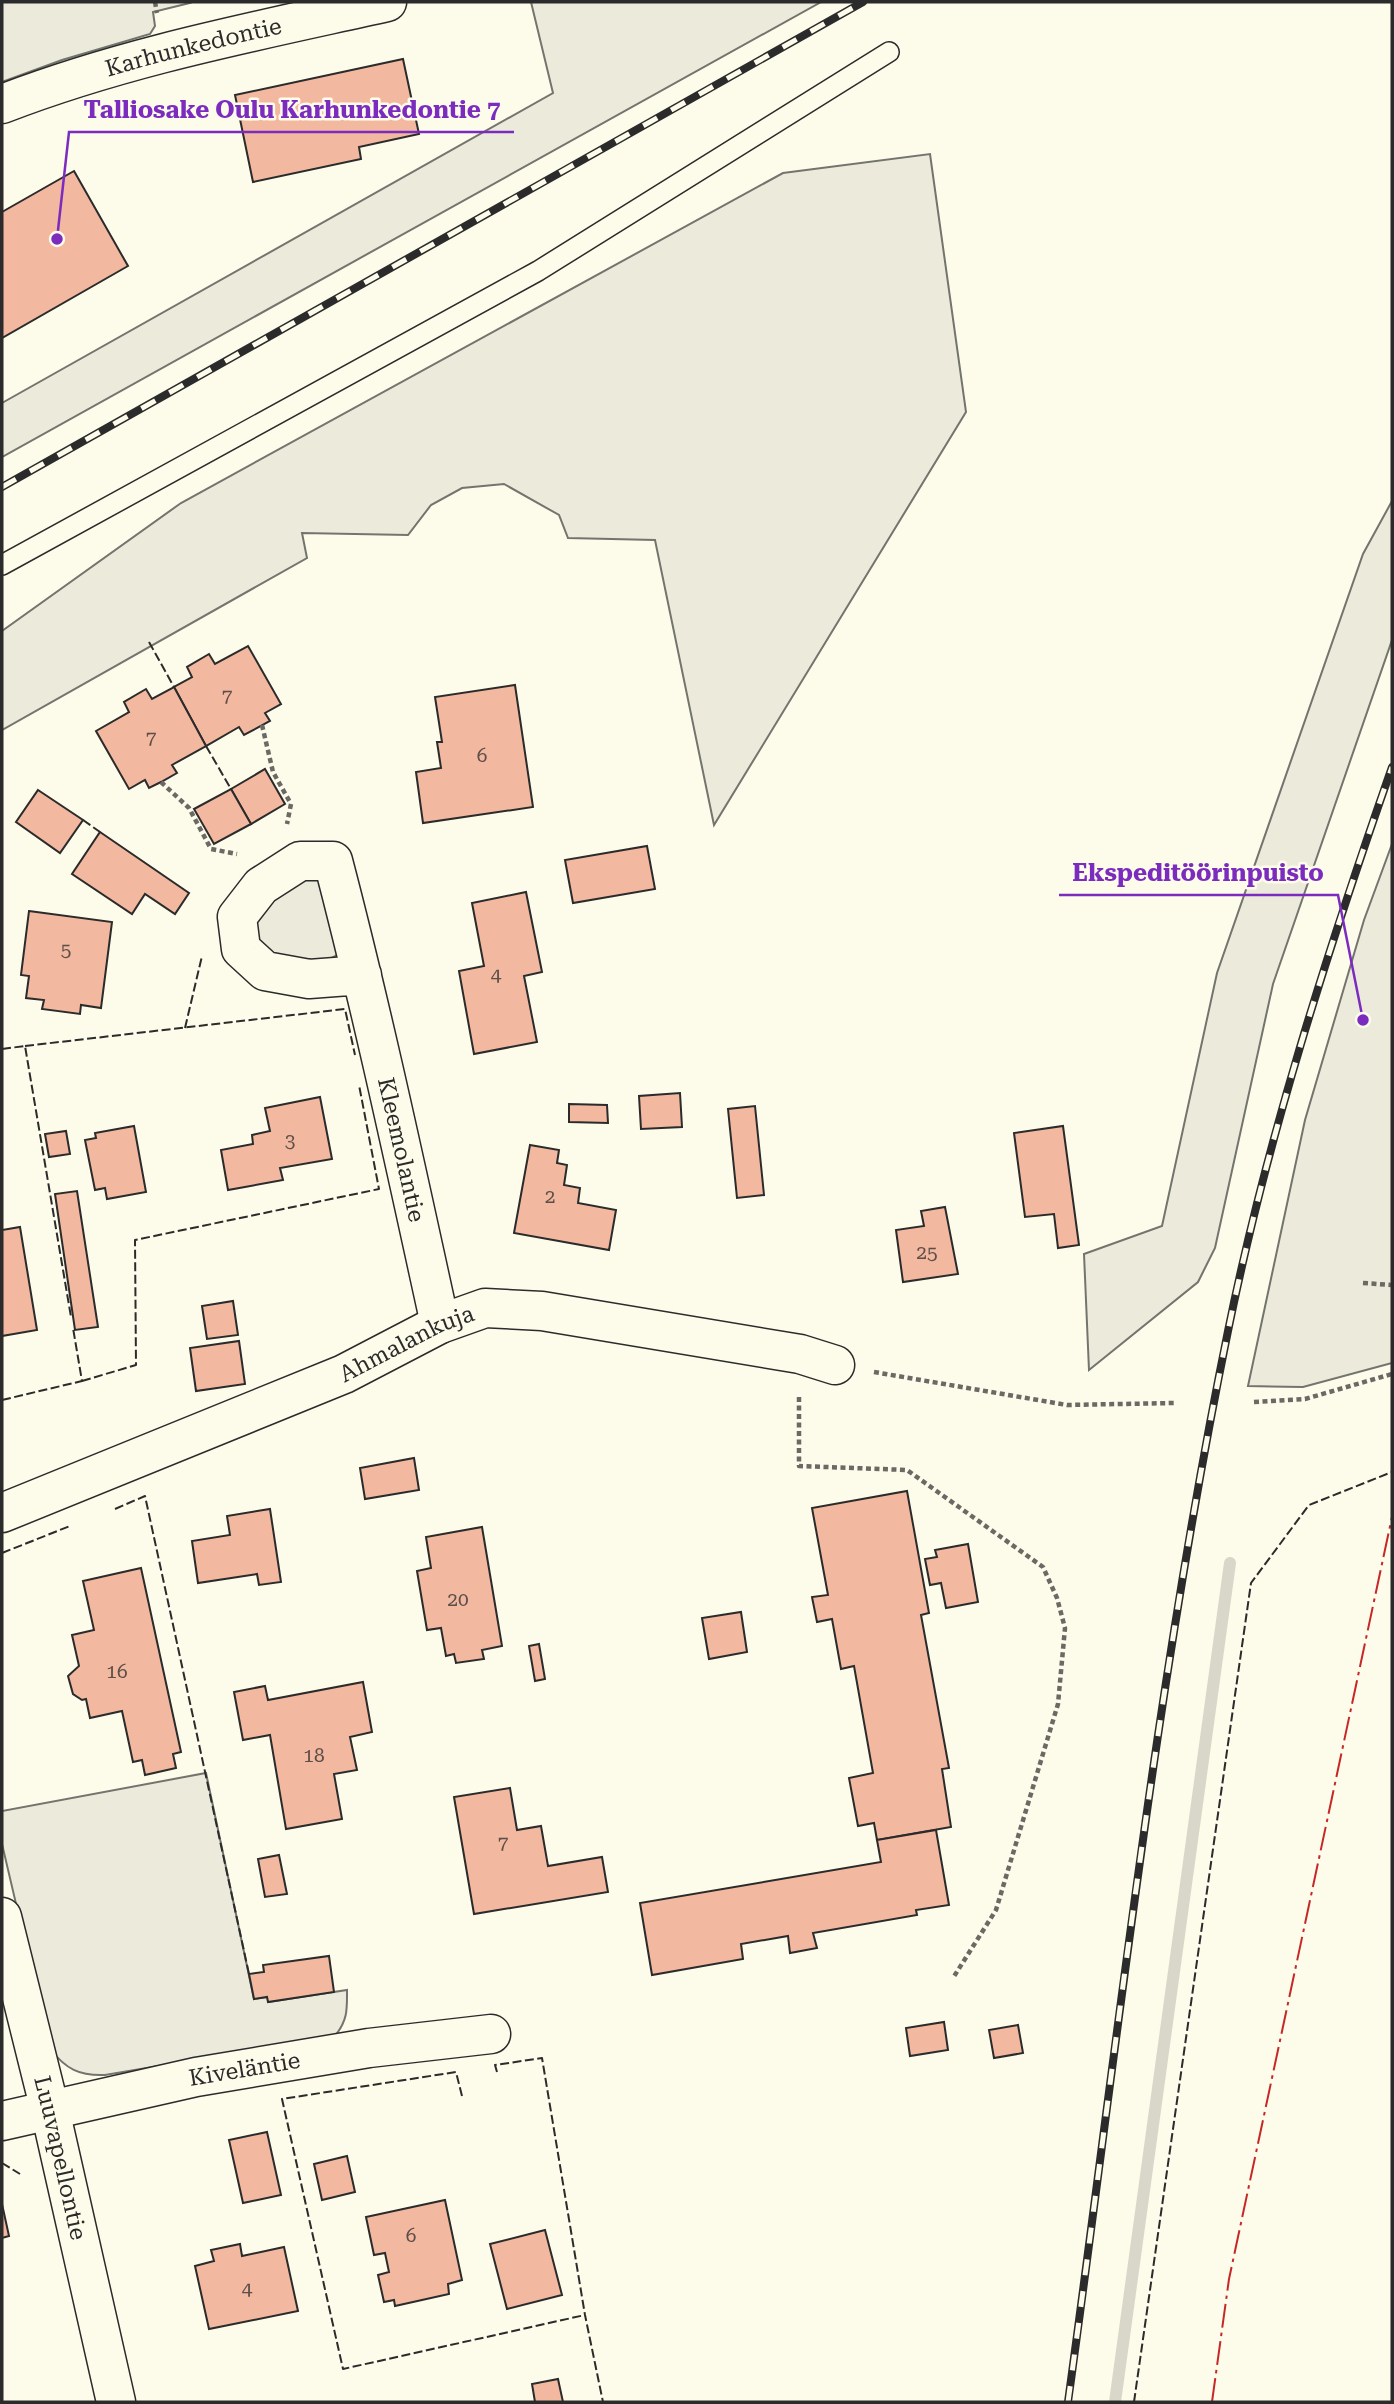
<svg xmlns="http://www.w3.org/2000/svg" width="1394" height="2404" font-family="'Roboto Serif',serif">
	<rect width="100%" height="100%" fill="#fdfbea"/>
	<g fill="#ecebdb" stroke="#74746e" stroke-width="2">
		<polygon points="2,2 189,2 190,3 153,12 155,26 150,34 62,60 2,82"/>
		<polygon points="531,2 821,2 2,457 2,403 553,93"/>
		<polygon points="930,154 966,412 714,825 655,540 568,538 559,515 504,484 462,488 431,505 408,535 302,533 307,558 2,730 2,631 181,503 783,173"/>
		<polygon points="1392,501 1392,640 1273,984 1215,1248 1198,1282 1089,1370 1084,1254 1162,1226 1217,973 1363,554"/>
		<polygon points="1392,844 1392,1363 1303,1387 1248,1386 1305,1120 1364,920"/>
		<polygon points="318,875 341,953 328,960 280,961 249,935 257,912 285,881"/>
		<path d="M206,1773L254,1999L267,1997L269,2002L347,1990C347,2009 348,2020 335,2036L105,2075C79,2076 66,2069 50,2049L2,1844V1811Z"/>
	</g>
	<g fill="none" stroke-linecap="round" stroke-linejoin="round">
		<polyline stroke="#d8d7c9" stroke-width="12" points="1115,2402 1230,1563"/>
	</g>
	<g fill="#f2b8a0" stroke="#2b2b2b" stroke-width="2">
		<polygon points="403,59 419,134 359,147 361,159 253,182 235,95"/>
		<polygon points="74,171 128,266 2,338 2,212"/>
		<polygon points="248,646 281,704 265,713 270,721 244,735 239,727 206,746 174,687 192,677 187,667 209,654 215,664"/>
		<polygon points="515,685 533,807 423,823 416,772 441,768 437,742 442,742 435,697"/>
		<polygon points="174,687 206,746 172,765 177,773 161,782 149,788 145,780 129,789 96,731 129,712 124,702 146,689 152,699"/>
		<polygon points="265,769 285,804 251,824 231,789"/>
		<polygon points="231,789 251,824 214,844 194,809"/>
		<polygon points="38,790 83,820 60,853 16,822"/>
		<polygon points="100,832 189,893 175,914 145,894 132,914 72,874"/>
		<polygon points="647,846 655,889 573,903 565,860"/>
		<polygon points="526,892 542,972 524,976 537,1042 474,1054 459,971 484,966 472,903"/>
		<polygon points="29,911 112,922 101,1008 81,1005 80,1014 42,1009 44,1000 26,998 29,976 21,975"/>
		<polygon points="680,1093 682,1127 641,1129 639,1096"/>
		<polygon points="320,1097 332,1159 280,1168 283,1180 228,1190 221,1150 253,1144 252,1135 270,1131 265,1108"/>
		<polygon points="569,1104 607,1105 608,1123 569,1122"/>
		<polygon points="755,1106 764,1195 737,1198 728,1109"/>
		<polygon points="134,1126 146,1192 107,1199 105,1188 95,1190 85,1140 96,1138 95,1133"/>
		<polygon points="1063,1126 1079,1245 1058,1248 1054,1214 1025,1217 1014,1133"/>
		<polygon points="66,1131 70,1154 49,1157 45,1134"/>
		<polygon points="530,1145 559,1150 557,1163 567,1165 564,1185 580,1188 578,1203 616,1210 609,1250 514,1233"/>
		<polygon points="77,1191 98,1327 75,1330 55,1194"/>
		<polygon points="945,1207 958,1274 903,1282 896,1230 924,1226 921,1211"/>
		<polygon points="20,1227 37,1330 2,1336 2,1230"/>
		<polygon points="233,1301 238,1335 207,1339 202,1306"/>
		<polygon points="239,1341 245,1384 196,1391 190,1348"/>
		<polygon points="414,1458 419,1490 365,1499 360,1468"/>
		<polygon points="907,1491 929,1613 921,1615 949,1768 942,1769 951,1827 877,1840 874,1823 858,1826 849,1778 873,1773 854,1666 841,1669 832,1619 817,1622 812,1597 828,1595 812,1508"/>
		<polygon points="270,1509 281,1582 259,1585 257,1574 198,1583 192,1541 230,1535 227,1516"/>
		<polygon points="482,1527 502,1646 482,1650 484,1659 456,1663 454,1654 446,1656 441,1628 427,1630 417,1571 431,1568 426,1537"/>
		<polygon points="968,1544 978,1602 946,1608 941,1583 930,1585 925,1559 937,1557 935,1550"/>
		<polygon points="141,1568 181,1752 173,1754 176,1768 145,1775 142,1760 133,1762 122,1711 90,1718 86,1699 82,1700 73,1694 68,1676 79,1666 72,1635 94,1630 83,1581"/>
		<polygon points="741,1612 747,1652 709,1659 702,1618"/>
		<polygon points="539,1644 545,1679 535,1681 529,1646"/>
		<polygon points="363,1682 372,1732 350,1737 357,1770 334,1774 342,1819 286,1829 270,1735 243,1740 234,1692 265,1686 268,1700"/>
		<polygon points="510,1788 517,1830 541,1826 548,1866 602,1857 608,1892 474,1914 454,1797"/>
		<polygon points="936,1830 949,1905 916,1910 917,1915 813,1933 817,1948 790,1953 788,1936 741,1944 743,1959 652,1975 640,1903 881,1862 877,1840"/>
		<polygon points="279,1855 287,1894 265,1897 258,1859"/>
		<polygon points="329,1956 334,1992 268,2002 267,1997 254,1999 249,1974 264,1972 263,1965"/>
		<polygon points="944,2022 948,2050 910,2056 906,2028"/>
		<polygon points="1018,2025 1023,2053 994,2058 989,2030"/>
		<polygon points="267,2132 281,2195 243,2203 229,2140"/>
		<polygon points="347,2156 355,2192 322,2200 314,2164"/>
		<polygon points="445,2200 462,2280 448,2284 449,2294 395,2306 394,2300 384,2302 378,2275 389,2272 385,2253 374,2255 366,2217"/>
		<polygon points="2,2204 9,2236 2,2238"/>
		<polygon points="545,2230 562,2295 507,2309 490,2244"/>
		<polygon points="240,2244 242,2256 284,2247 298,2311 209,2329 195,2266 214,2261 211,2250"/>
		<polygon points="558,2379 563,2402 535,2402 532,2384"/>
	</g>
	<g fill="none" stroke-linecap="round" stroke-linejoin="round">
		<defs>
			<polyline id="lane" points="2,565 538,271 889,52"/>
			<g id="street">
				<path id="s1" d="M2,104C126,56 257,31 387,2"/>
				<path id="s2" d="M362,975L309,979L265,971L241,949L237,917L261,886L300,861H333C373,1014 406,1169 440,1324"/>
				<path id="s3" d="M2,1513L344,1374L440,1324L485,1308L542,1311L800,1354L835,1365"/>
				<path id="s4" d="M2,1917L50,2110L116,2402"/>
				<path id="s5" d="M2,2121L196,2077L369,2048L491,2034"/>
			</g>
		</defs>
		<use href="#lane" stroke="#2b2b2b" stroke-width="22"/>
		<use href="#street" stroke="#2b2b2b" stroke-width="41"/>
		<g stroke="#6a6964" stroke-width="4.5" stroke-dasharray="5 3.5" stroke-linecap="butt">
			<polyline points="155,2 157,13"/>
			<polyline points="262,725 273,772 291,804 287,824"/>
			<polyline points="161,782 189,808 211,849 237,854"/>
			<polyline points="1363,1283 1392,1285"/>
			<polyline points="874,1372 1067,1405 1174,1403"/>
			<polyline points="799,1397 799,1466 907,1470 1043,1567 1057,1598 1065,1628 1058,1704 996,1910 953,1978"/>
			<polyline points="1254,1402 1305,1399 1392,1374"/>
		</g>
		<use href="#lane" stroke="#fdfbea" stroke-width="19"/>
		<use href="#street" stroke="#fdfbea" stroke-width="38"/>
		<defs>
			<g id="rail">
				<polyline points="2,487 863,2"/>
				<path d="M1068,2402C1117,2045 1156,1684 1228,1331C1267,1139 1327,952 1392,767"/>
			</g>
		</defs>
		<use href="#rail" stroke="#2b2b2b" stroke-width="8"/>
		<use href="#rail" stroke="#fdfbea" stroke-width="5" stroke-dasharray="16" stroke-linecap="butt"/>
		<g stroke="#2b2b2b" stroke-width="2" stroke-dasharray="9 3.5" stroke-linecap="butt">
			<polyline points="149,642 174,687"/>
			<polyline points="206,746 231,789"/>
			<polyline points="83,820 100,832"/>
			<polyline points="185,1028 202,956"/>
			<polyline points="25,1046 345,1009 355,1055"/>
			<polyline points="2,1049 25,1046 71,1317"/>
			<polyline points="82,1381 136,1365 135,1240 379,1189 359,1085"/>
			<polyline points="2,1400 82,1381 73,1328"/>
			<polyline points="115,1509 145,1496 249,1974"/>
			<polyline points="2,1553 70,1526"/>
			<polyline points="497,2072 495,2065 542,2058 585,2315 603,2402"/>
			<polyline points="462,2096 456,2072 282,2099 343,2369 585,2315"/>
			<polyline points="2,2163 20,2174"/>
			<polyline points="1134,2402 1251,1583 1309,1505 1392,1472"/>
		</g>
		<polyline stroke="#c62828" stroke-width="2" stroke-dasharray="24 5 3.5 5" stroke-linecap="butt" points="1212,2402 1229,2279 1392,1517"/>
	</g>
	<g text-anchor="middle" stroke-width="5" stroke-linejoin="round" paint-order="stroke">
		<g font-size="19" fill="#5d4e48">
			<text x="227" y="703">7</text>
			<text x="151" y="745">7</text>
			<text x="482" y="762">6</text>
			<text x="66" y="956">5</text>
			<text x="496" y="981">4</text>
			<text x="290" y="1147">3</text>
			<text x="550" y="1203">2</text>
			<text x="927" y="1259">25</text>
			<text x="458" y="1606">20</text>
			<text x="117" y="1678">16</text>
			<text x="314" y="1762">18</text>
			<text x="503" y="1850">7</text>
			<text x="411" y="2242">6</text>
			<text x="247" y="2295">4</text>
		</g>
		<g font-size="23" fill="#2b2b2b" stroke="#fdfbea">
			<text dy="8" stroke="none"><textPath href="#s1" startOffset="200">Karhunkedontie</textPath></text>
			<text dy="8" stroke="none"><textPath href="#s2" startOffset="578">Kleemolantie</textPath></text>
			<text dy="8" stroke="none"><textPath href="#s3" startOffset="439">Ahmalankuja</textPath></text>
			<text dy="8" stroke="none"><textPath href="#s5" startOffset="248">Kiveläntie</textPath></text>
			<text dy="8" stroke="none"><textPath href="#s4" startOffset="248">Luuvapellontie</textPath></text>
		</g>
	</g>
	<path fill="none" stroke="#7b2cbf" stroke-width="2.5" d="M57 239L69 132H514M1363 1020L1338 895H1059"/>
	<g fill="#7b2cbf" stroke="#fdfbea" stroke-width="2.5">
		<circle cx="57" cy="239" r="7"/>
		<circle cx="1363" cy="1020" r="7"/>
	</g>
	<g font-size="24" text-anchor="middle" font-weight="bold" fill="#7b2cbf" stroke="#fdfbea" stroke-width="5" stroke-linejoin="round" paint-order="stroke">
		<text x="292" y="118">Talliosake Oulu Karhunkedontie 7</text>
		<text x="1198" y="881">Ekspeditöörinpuisto</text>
	</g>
	<rect width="1394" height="2404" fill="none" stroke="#2b2b2b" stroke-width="7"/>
</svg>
